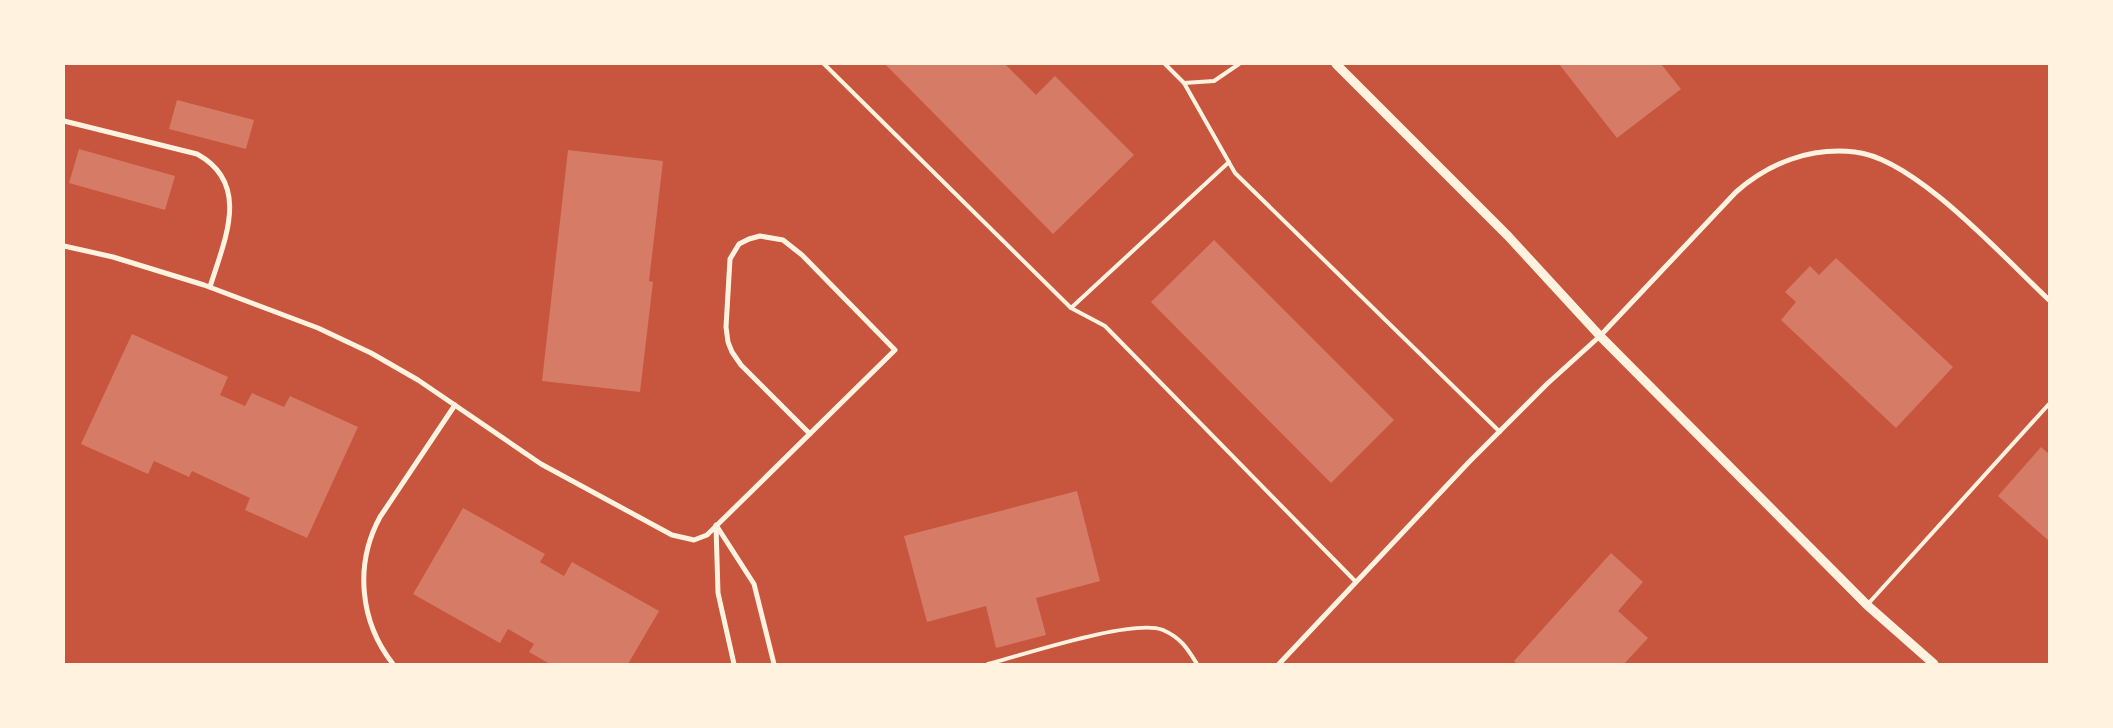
<svg xmlns="http://www.w3.org/2000/svg" width="2113" height="728" font-family="'Public Sans',sans-serif">
	<rect width="100%" height="100%" fill="#c8553d"/>
	<g fill="#d67c66">
		<polygon points="885,64 1005,64 1036,95 1055,76 1134,155 1053,234"/>
		<polygon points="1559,64 1661,64 1681,89 1617,138"/>
		<polygon points="177,100 254,120 246,149 169,129"/>
		<polygon points="79,149 175,176 165,210 69,183"/>
		<polygon points="568,150 663,161 649,281 653,282 640,392 542,381"/>
		<polygon points="1214,240 1394,420 1331,483 1151,302"/>
		<polygon points="1836,258 1953,367 1896,428 1781,320 1796,302 1785,292 1810,266 1819,275"/>
		<polygon points="132,334 228,377 220,395 245,406 252,393 284,407 290,396 358,427 307,538 245,510 250,498 192,471 189,477 154,461 148,474 81,444"/>
		<polygon points="2041,447 2049,454 2049,541 1998,496"/>
		<polygon points="1077,491 1100,581 1036,598 1046,635 996,648 986,606 927,622 904,536"/>
		<polygon points="463,508 545,554 540,562 564,576 572,562 659,611 628,664 550,664 529,652 534,644 508,629 500,643 413,594"/>
		<polygon points="1611,553 1643,582 1618,611 1648,638 1624,664 1517,664 1514,661"/>
	</g>
	<g fill="none" stroke-linecap="round" stroke-linejoin="round">
		<g stroke="#fff3e0" stroke-width="4">
			<polyline points="824,64 1071,308 1105,326 1356,582"/>
			<polyline points="1165,64 1184,83 1214,81 1239,64"/>
			<polyline points="1184,83 1235,173 1500,432"/>
			<polyline points="1071,308 1229,162"/>
			<polyline points="1868,604 2049,404"/>
			<path d="M988,664C1023,655 1133,618 1163,630C1181,638 1187,648 1197,664"/>
		</g>
		<g stroke="#fff3e0" stroke-width="5">
			<path d="M64,121L197,154C252,184 224,241 210,287"/>
			<polyline points="64,246 113,257 204,285 318,328 371,353 418,380 541,464 672,535 694,540 707,535 895,350 802,255 783,240 760,236 749,239 739,244 730,259 726,327 728,342 732,352 741,365 810,434"/>
			<polyline points="716,525 754,584 774,664"/>
			<polyline points="716,526 718,593 734,664"/>
			<path d="M393,664C360,622 354,565 380,517L455,405"/>
			<path d="M1279,664L1469,462L1547,384L1600,336L1736,192C1769,163 1810,147 1855,152C1915,158 2005,259 2049,300"/>
		</g>
		<polyline stroke="#fff3e0" stroke-width="9" points="1336,64 1508,236 1600,336 1867,605 1934,664"/>
	</g>
	<rect width="2113" height="728" fill="none" stroke="#fff3e0" stroke-width="130"/>
</svg>
